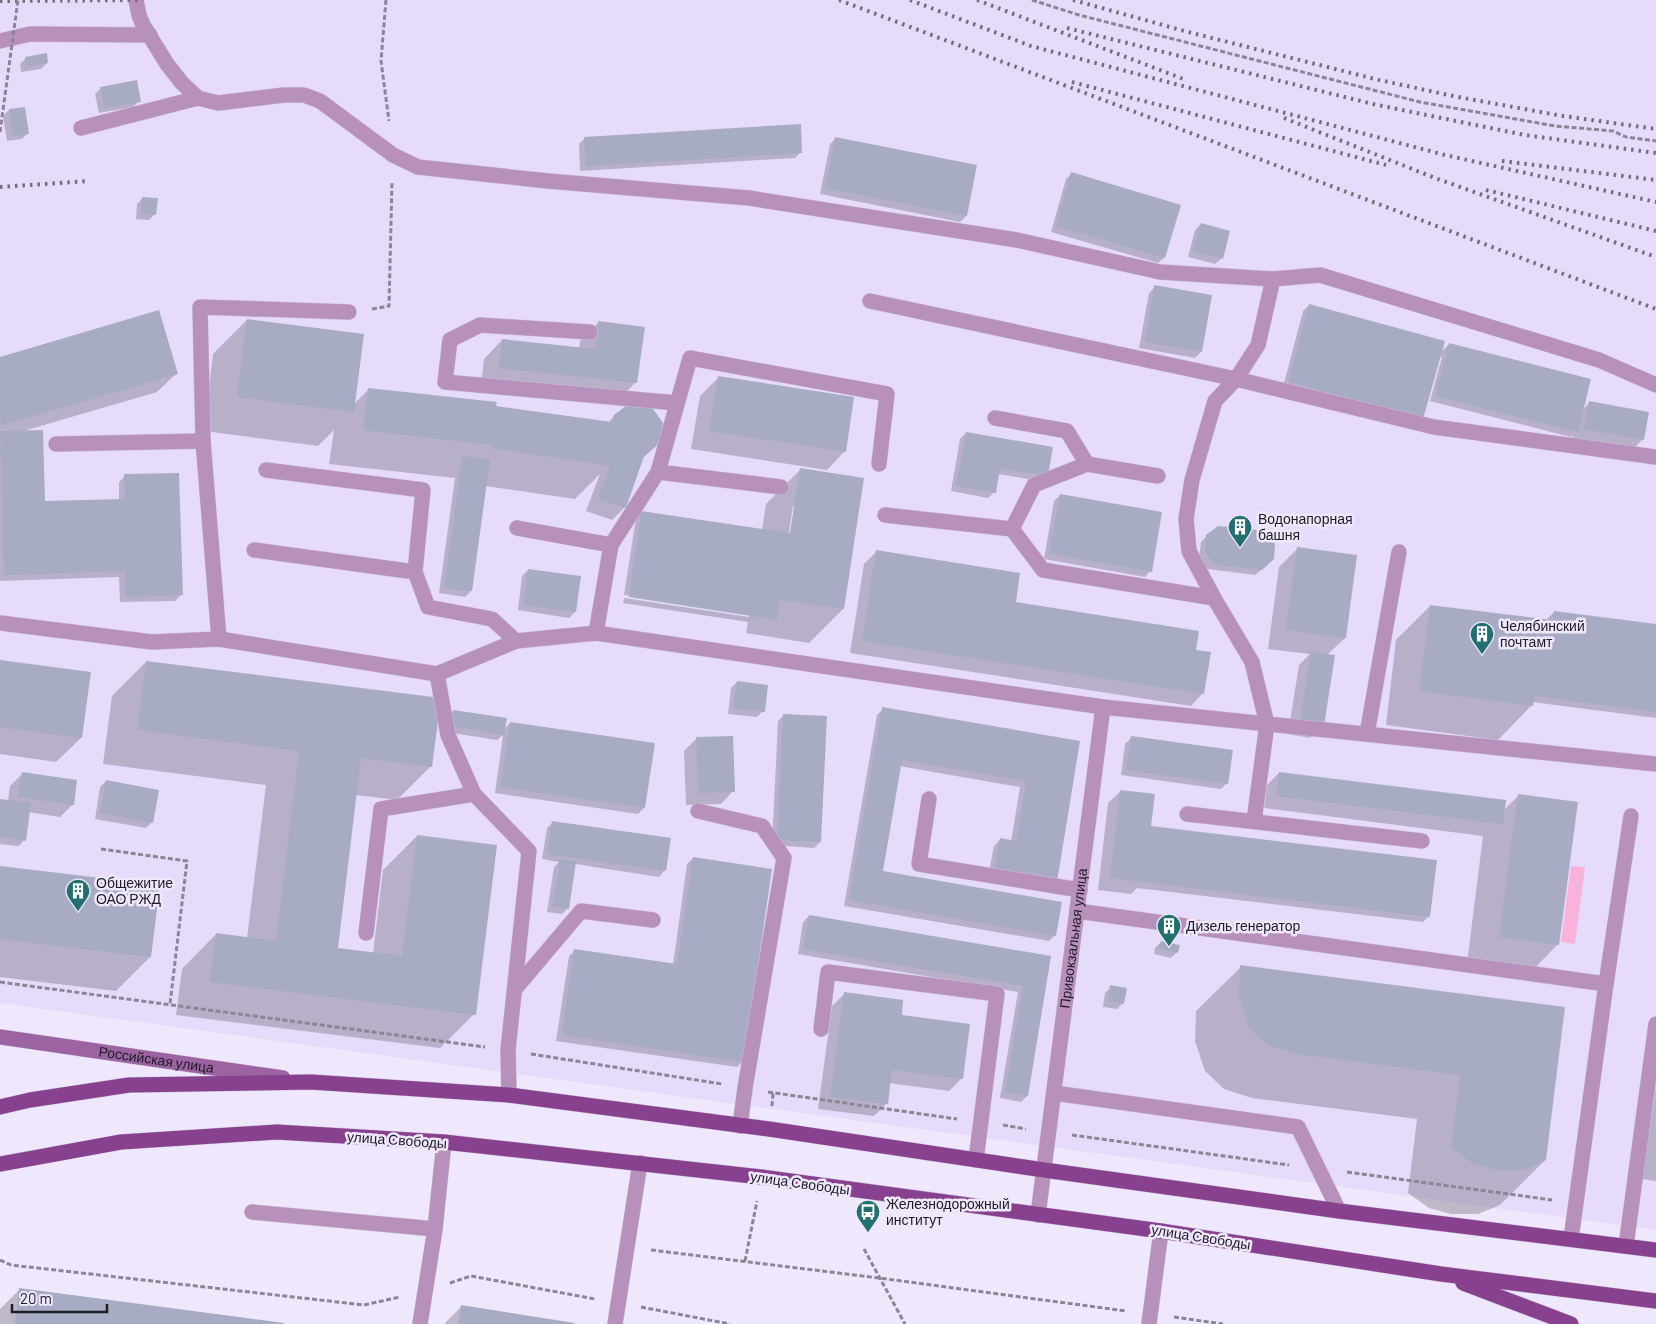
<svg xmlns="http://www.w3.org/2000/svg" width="1656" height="1324" font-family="Barlow,sans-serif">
	<rect width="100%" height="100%" fill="#efe7fc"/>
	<polygon fill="#e7dbfc" points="0,0 1656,0 1656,1230 0,1003"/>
	<polygon fill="#f9b2d9" points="1571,866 1585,867 1575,944 1561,942"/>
	<g fill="#0003" fill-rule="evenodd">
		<polygon points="26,58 47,63 41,69 21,72 20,64"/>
		<polygon points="101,88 139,101 133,107 99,113 95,94"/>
		<polygon points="24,108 28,133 22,139 7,141 3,116 9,110"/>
		<polygon points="585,138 801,152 795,158 580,171 579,144"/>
		<polygon points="836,138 975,166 966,216 960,222 820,194 830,144"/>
		<polygon points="1072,173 1164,258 1158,263 1051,232 1066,179"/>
		<polygon points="143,198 155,214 149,220 136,219 137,204"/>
		<polygon points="1201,224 1221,259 1215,264 1188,257 1195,230"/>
		<polygon points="1155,287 1201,352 1195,358 1139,348 1149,293"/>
		<polygon points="1309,305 1440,353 1449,344 1582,410 1589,403 1643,439 1630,452 1572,441 1573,435 1571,437 1430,401 1442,357 1439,356 1422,418 1283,387 1303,311"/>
		<polygon points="247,320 354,404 369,389 608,423 614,416 659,443 641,460 625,507 612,520 586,511 600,474 575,499 485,486 471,591 465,597 439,593 455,478 329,464 334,430 318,446 204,431 213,354"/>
		<polygon points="599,322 635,383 617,401 481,386 484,359 502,340 579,348 580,341"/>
		<polygon points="0,358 176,374 157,392 27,430 44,503 119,500 119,482 125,476 181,595 175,601 120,602 119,577 0,581"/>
		<polygon points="718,378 845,451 827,470 691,449 700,396"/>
		<polygon points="966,433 1051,448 1040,481 998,474 994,492 988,498 951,491 960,439"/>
		<path d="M800,470L843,609L809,643L746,633L748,622L623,603L624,598L749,617V614L624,595L636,518L642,512L762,530L766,504ZM793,506H795L782,577Z"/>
		<polygon points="1060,495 1150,571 1145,577 1044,559 1054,501"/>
		<polygon points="1207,536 1267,565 1255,575 1208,569 1199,558 1201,542"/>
		<polygon points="1298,548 1345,638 1327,655 1322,725 1310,738 1288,734 1299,665 1310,654 1268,649 1279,567"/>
		<polygon points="876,552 1014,603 1195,651 1203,693 1191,706 850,653 864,564"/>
		<polygon points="528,570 579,578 575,612 569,618 518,610 522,576"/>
		<polygon points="1430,606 1548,621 1548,618 1554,612 1656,625 1656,718 1532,702 1532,705 1498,740 1386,725 1396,640"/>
		<polygon points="0,661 81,738 56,762 0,754"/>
		<polygon points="146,662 431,766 397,800 356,795 336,949 373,954 383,870 417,836 474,1014 440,1048 176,1015 182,969 216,934 247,938 266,785 103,764 112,696"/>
		<polygon points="737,682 763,711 757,717 728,714 731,688"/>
		<polygon points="883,709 1079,742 1056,882 988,877 994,846 1000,840 1011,842 1020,787 899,766 881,872 1055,935 1049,941 844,906 877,715"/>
		<polygon points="453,711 504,729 510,723 644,808 638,814 495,793 503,735 497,740 445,732 448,717"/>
		<polygon points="784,715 820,842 814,848 772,845 778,721"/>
		<polygon points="697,738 733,791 721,804 686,805 684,751"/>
		<polygon points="1131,738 1227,783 1221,789 1121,775 1125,744"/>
		<polygon points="23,773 73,804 60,817 28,812 24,840 19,846 0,844 0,800 8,801 10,786"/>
		<polygon points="1279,773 1504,810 1518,796 1558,944 1524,979 1466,971 1483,836 1264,808 1267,785"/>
		<polygon points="106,781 152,822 146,828 95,819 100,787"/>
		<polygon points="1121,791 1150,827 1429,916 1423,922 1137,888 1131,894 1098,890 1108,803"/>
		<polygon points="553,822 664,871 659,877 575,864 568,908 562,914 547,912 554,867 559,862 542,859 547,828"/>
		<polygon points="693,858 743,1061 737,1067 556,1041 569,956 575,950 673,965 687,864"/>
		<polygon points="0,867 150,957 116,991 0,977"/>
		<polygon points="809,916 1050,957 1027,1096 1021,1102 1000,1098 1018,992 798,954 803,922"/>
		<polygon points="1161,942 1177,952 1171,958 1154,954 1155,948"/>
		<polygon points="1241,967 1564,1008 1545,1160 1500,1205 1478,1214 1451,1214 1429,1208 1408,1193 1417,1119 1252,1098 1224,1089 1205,1071 1195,1041 1196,1011"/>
		<polygon points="1111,987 1123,1003 1117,1009 1103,1007 1105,993"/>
		<polygon points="844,994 900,1016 962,1078 949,1091 889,1083 886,1104 874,1116 818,1109 832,1006"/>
		<polygon points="1656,1086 1656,1181 1642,1179"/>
		<polygon points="19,1290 284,1324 0,1324 0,1309"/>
		<polygon points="461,1307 574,1324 444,1324"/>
	</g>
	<g fill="#a8abc4">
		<polygon points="47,53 48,63 26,67 25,57"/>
		<polygon points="137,80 141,102 104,108 100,87"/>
		<polygon points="25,107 29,134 12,136 9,109"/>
		<polygon points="801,124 802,153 586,166 584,137"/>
		<polygon points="835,137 977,165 967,216 825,188"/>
		<polygon points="1071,172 1181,205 1165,258 1056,226"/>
		<polygon points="142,197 158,198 156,215 141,213"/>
		<polygon points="1201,223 1230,231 1223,259 1193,251"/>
		<polygon points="1154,285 1212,295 1202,352 1145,342"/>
		<polygon points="1309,304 1445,341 1423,419 1288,382"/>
		<polygon points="159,310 178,374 2,425 0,417 0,357"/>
		<polygon points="247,319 364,334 354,412 237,397"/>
		<polygon points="598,321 645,327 637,383 499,368 502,339 595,349"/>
		<polygon points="1449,343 1591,379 1578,432 1435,396"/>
		<polygon points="718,376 854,397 846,452 709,431"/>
		<polygon points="368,388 497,402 496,406 612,422 614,415 631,402 651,406 663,423 660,443 644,456 626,508 598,499 610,466 491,448 491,445 363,430"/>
		<polygon points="1589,401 1649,412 1644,440 1584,429"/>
		<polygon points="43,430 45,501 125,499 124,474 179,473 183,595 125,597 125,571 4,575 0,431"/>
		<polygon points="966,432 1053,447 1048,476 1000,468 996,493 956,486"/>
		<polygon points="462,456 490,460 472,591 444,588"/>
		<polygon points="800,468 864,478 844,609 780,600 777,620 629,597 641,511 790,533"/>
		<polygon points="1060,494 1162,512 1152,572 1049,553"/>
		<polygon points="1218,526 1266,531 1275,544 1274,559 1262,570 1214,564 1205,552 1206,535"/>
		<polygon points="1297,547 1357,555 1346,638 1286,630"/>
		<polygon points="876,550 1020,573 1016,602 1199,631 1196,650 1211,652 1204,694 862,641"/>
		<polygon points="528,569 581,576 576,612 523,605"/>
		<polygon points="1430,605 1553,620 1554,611 1656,624 1656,712 1535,696 1533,706 1419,691"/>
		<polygon points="1311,652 1335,655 1324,726 1300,722"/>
		<polygon points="0,660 91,672 82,738 0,727"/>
		<polygon points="146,661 441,698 432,767 361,758 338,948 402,956 417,835 497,845 476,1015 210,982 216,933 276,941 299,751 137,730"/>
		<polygon points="737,681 768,685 765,712 733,708"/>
		<polygon points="882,707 1080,741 1057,882 994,871 1000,838 1016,841 1026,781 902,760 883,871 1062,902 1056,936 849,900"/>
		<polygon points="453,710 507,718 504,735 451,726"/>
		<polygon points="783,714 827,716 821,842 777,840"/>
		<polygon points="510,722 655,743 645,808 500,787"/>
		<polygon points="733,736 735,792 698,793 696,737"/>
		<polygon points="1131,736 1233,750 1228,784 1126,770"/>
		<polygon points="22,772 77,780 74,805 18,797"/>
		<polygon points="1279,772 1506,800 1503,824 1276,796"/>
		<polygon points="106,780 159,790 153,823 100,813"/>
		<polygon points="1120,790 1155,794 1151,826 1437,860 1430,917 1110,878"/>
		<polygon points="1518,794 1578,802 1559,945 1499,937"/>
		<polygon points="0,799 31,803 26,841 0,837"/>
		<polygon points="552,821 671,838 666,871 547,854"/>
		<polygon points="693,857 772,869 744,1062 562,1035 574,949 677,964"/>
		<polygon points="560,859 576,862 569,909 552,906"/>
		<polygon points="0,866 160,885 151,957 0,939"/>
		<polygon points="809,915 1051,956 1028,1096 1005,1092 1023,986 803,949"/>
		<polygon points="1161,941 1180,945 1178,953 1159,948"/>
		<polygon points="1240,965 1565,1007 1546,1160 1523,1170 1496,1170 1474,1164 1451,1148 1460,1075 1297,1054 1268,1045 1249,1027 1239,996"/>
		<polygon points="1110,985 1127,988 1124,1004 1108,1001"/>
		<polygon points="844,992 903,1000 902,1015 970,1024 963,1079 892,1070 888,1104 830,1097"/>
		<polygon points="19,1288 284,1323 284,1324 15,1324"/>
		<polygon points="461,1305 575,1323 575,1324 458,1324"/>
	</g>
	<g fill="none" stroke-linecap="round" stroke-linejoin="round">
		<defs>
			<g id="lane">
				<polyline points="136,0 139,15 143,25 167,64 182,83 198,98 218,103 284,95 304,95 320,101 393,155 418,167 548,181 749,198 1017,240 1160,272 1273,279 1258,345 1236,379 1215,401 1192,480 1186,519 1189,551 1214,598 1252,662 1267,724 1254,821"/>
				<polyline points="0,41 30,34 150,35"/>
				<polyline points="81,128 198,98"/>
				<polyline points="1273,279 1320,275 1599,360 1656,385"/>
				<polyline points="870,301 1236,379 1434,427 1656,457"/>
				<polyline points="590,332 480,325 450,340 445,382 677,403"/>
				<polyline points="995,418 1067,431 1087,464"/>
				<polyline points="56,444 203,441"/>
				<polyline points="266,470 423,490 415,572"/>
				<polyline points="658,472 781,487"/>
				<polyline points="885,515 1012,529 1043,570 1214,598"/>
				<polyline points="517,528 611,545"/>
				<polyline points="1012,529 1034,485 1087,464 1158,476"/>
				<polyline points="254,550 415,572 428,607 492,619 516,641"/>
				<polyline points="0,623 152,642 219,639 437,674 516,641 596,633 1103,707 1656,764"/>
				<polyline points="596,633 611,545 658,472 690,358 887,394 879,464"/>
				<polyline points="219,639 203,441 200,307 349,312"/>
				<polyline points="437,674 448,735 474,794 529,851 508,1050 509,1095"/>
				<polyline points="1367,734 1399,552"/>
				<polyline points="929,799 919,864 1080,890"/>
				<polyline points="698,811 762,826 784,858 745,1088 740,1126"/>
				<polyline points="1187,814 1422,841"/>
				<polyline points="1077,911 1606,984 1571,1239"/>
				<polyline points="366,933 381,809 474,794"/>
				<polyline points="1606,984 1631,816"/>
				<polyline points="515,989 581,911 653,920"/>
				<polyline points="821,1029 828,972 997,994 976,1160"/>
				<polyline points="1054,1093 1298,1127 1339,1211"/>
				<polyline points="252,1212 435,1229"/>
				<path id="s1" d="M1038,1215L1103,707"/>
				<polyline points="1626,1246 1656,1024"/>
				<polyline points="420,1324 435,1229 444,1142"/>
				<polyline points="615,1324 640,1163"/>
				<polyline points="1149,1324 1161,1231"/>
			</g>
			<g id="secondary">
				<path id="s2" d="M0,1037L283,1078"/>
			</g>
			<g id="primary">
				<polyline points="0,1107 30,1100 129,1085 311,1082 509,1095 769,1129 1044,1170 1339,1211 1656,1250"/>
				<polyline points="0,1164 121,1142 277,1132 444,1142 761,1177 1161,1231 1441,1274 1656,1301"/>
				<polyline points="1463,1283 1571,1324"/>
			</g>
		</defs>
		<use href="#lane" stroke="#cac2d5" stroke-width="16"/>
		<use href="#secondary" stroke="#cac2d5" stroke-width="16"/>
		<use href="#primary" stroke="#cac2d5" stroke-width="16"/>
		<g stroke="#8b8595" stroke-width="3" stroke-dasharray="5 2.5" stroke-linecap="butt">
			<polyline points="386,0 381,61 389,121"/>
			<polyline points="1032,0 1079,15 1420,102 1555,126 1613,131 1626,137 1656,141"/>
			<polyline points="372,309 389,306 392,182"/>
			<polyline points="101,849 187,861 170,1004"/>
			<polyline points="0,982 485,1047"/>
			<polyline points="531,1054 722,1084"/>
			<polyline points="768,1092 957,1119"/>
			<polyline points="772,1106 773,1093"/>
			<polyline points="1003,1125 1026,1129"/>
			<polyline points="1072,1135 1289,1165"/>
			<polyline points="1347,1172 1552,1200"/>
			<polyline points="864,1249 905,1324"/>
			<polyline points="651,1250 879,1278 1126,1311"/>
			<polyline points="0,1260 11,1265 364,1305 400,1297"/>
			<polyline points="745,1261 757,1201"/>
			<polyline points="450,1283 471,1276 595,1299"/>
			<polyline points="641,1307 730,1324"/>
			<polyline points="1174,1317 1223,1324"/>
		</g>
		<use href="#lane" stroke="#b790bb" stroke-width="15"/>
		<use href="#secondary" stroke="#9c63a2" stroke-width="15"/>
		<use href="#primary" stroke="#88418f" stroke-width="15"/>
		<g stroke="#736e7c" stroke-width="4" stroke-dasharray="2.5 5" stroke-linecap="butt">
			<polyline points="839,0 1656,309"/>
			<polyline points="910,0 1031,46 1445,155 1656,202"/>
			<polyline points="977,0 1186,80"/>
			<polyline points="1073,0 1188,32 1379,80 1458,97 1563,116 1656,129"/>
			<polyline points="0,1 143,0"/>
			<polyline points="1067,28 1373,104 1525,135 1656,153"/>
			<polyline points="1072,82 1386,165"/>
			<polyline points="1284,118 1435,178 1656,257"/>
			<polyline points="1502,161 1656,180"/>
			<polyline points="0,187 89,181"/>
			<polyline points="1486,190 1656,231"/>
		</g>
		<polyline stroke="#8b8595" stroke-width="3" stroke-dasharray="5 2.5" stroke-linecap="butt" points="0,132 18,0"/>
	</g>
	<defs>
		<symbol id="building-pin" viewBox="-11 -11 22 30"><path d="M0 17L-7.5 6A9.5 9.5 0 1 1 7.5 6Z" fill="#236f6f" stroke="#efe7fc"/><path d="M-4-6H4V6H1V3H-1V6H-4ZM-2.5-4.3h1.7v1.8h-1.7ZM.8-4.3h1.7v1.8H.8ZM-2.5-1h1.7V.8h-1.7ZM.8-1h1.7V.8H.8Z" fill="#fff"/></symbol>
		<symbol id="bus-pin" viewBox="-11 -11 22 30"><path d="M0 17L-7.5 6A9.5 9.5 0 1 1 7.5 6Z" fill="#236f6f" stroke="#efe7fc"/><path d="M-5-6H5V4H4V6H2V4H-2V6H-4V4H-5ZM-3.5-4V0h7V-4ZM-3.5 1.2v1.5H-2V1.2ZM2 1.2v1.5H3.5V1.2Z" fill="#fff"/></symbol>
	</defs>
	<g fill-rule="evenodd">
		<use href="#building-pin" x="1226" y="513" width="28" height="38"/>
		<use href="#building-pin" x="1468" y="620" width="28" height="38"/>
		<use href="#building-pin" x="64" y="877" width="28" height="38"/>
		<use href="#building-pin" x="1155" y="912" width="28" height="38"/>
		<use href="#bus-pin" x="854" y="1198" width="28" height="38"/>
	</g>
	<g text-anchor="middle" stroke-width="5" stroke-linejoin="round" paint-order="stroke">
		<g font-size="14" fill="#1f1c25" stroke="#efe7fc" text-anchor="start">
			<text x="1258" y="524">Водонапорная<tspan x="1258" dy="16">башня</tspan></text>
			<text x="1500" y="631">Челябинский<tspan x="1500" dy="16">почтамт</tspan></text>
			<text x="96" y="888">Общежитие<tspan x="96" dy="16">ОАО РЖД</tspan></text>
			<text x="1186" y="931">Дизель генератор</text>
			<text x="886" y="1209">Железнодорожный<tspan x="886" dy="16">институт</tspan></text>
		</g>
		<g font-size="14" fill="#1f1c25" stroke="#efe7fc">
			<text dy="5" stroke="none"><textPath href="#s1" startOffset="279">Привокзальная улица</textPath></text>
			<text dy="5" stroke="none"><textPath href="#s2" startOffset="158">Российская улица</textPath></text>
			<text transform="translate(397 1140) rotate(4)" y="5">улица Свободы</text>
			<text transform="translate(800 1183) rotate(8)" y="5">улица Свободы</text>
			<text transform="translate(1201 1237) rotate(9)" y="5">улица Свободы</text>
		</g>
	</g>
	<path d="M12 1304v8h95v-8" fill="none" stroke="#1f1c25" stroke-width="2.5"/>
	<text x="20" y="1304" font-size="15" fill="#1f1c25" stroke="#efe7fc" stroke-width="4" paint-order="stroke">20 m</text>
</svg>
